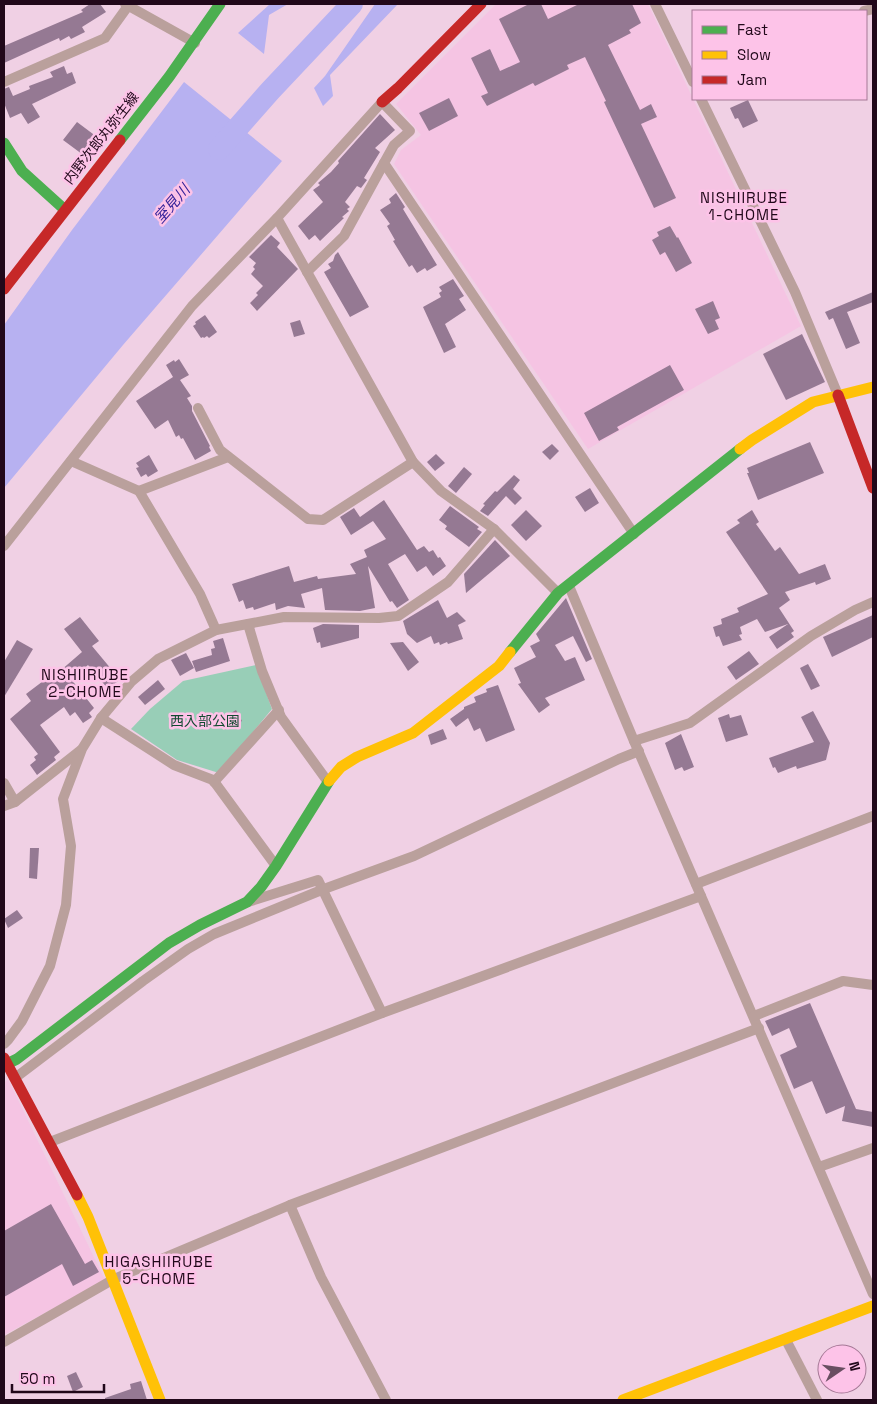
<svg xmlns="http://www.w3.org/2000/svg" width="877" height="1404" font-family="'Space Grotesk','Noto Sans JP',sans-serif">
	<rect width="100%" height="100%" fill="#f0d0e4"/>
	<g fill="#f5c4e3">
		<polygon points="496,4 648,4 801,326 588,449 394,164 401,150 421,135 396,104"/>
		<polygon points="8,1079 105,1280 4,1335 4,1083"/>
	</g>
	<polygon fill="#98ceb7" points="256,665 272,709 219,773 177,760 131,729 150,709 183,681"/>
	<g fill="#b7b1f1">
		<polygon points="270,4 288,4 269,15 264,54 238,33"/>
		<polygon points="375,4 398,4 330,75 333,96 323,106 314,88 325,76"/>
		<polygon points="184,82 282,161 123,345 4,488 4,325 72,230"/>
	</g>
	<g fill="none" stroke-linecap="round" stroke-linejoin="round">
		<polyline stroke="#b7b1f1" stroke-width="22" points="219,149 270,91 352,4"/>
	</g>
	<g fill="#957993">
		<polygon points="90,4 100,4 106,12 82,27 85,32 71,39 69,36 60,41 59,38 4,63 4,46 83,12 81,10"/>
		<polygon points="529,4 541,4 548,19 579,4 632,4 641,23 629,30 631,33 608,45 640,110 651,104 657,117 641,124 676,198 654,208 604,102 606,101 585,57 567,65 569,69 535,86 533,83 487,106 481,96 488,93 471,58 490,49 500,71 520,62 499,19"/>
		<polygon points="64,66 67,74 72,72 76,83 32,104 40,117 28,124 21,113 10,118 4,103 4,89 9,87 13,96 30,89 29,86 53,77 50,72"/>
		<polygon points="449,98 458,116 429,131 419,113"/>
		<polygon points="748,100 758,121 743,128 738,118 735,119 730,108"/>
		<polygon points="380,114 395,130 375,148 380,152 364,178 367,180 361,188 357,186 345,202 350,207 347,209 349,211 342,217 344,218 320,241 315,235 309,240 298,226 323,202 313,190 320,185 318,183 331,172 339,163 338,161"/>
		<polygon points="77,122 101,140 90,155 88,153 86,157 63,140"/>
		<polygon points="396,193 405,207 403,209 437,265 427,271 425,268 417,273 412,265 409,267 393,241 395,240 387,226 390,224 380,210 391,203 389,199"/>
		<polygon points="670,226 677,238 678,237 692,263 676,272 665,252 660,255 652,240 659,236 657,232"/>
		<polygon points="271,235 280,243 277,247 298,269 257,311 250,303 258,295 256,293 263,286 251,274 255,269 253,267 256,263 249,257"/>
		<polygon points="338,252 369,307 350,317 324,272 331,268 328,264 333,261 335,255"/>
		<polygon points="453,279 464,296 459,299 466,310 445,324 456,347 444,353 423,307 441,297 439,293 442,291 439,287"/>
		<polygon points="873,292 873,302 847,312 860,343 846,349 833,318 829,320 825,312"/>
		<polygon points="713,301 720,318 715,320 719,329 708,334 695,309"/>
		<polygon points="205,315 217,332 209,338 207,336 204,338 203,337 201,338 193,326 196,324 195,322"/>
		<polygon points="300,320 305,334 294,337 290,323"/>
		<polygon points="802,334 825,382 786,400 763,354"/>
		<polygon points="179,359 189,375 180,380 191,396 187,398 192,406 192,411 210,446 209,447 211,451 195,460 183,438 181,439 179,435 176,437 168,420 155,429 136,401 173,377 166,365 174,360 175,362"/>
		<polygon points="670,365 684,390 617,427 619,430 599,441 584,413"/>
		<polygon points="810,442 824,473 758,500 747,473 749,473 747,468"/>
		<polygon points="552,444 559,451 550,460 542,452"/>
		<polygon points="436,454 445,463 435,471 427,462"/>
		<polygon points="149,455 158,471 148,477 146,474 141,477 136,468 139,467 136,463"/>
		<polygon points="464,467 472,474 456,493 448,486"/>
		<polygon points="514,475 520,480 513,489 522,498 515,505 506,496 488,516 480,511 485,505 483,504 495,491 497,492"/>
		<polygon points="590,488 599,503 585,512 575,497"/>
		<polygon points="384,500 417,550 424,546 429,552 433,550 438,558 440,557 446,566 433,576 426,566 417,572 405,554 388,564 409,600 397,608 392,601 390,602 368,566 375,608 360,611 325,610 322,588 301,594 305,608 288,606 276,610 275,603 254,610 253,607 246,609 243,600 239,602 232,584 289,566 294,582 317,576 318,579 356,574 350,564 367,557 364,550 386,539 373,521 351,535 340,517 354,508 360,517"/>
		<polygon points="450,506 479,527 477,529 482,532 469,547 445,529 447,526 439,520"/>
		<polygon points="526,510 542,526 526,541 511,525"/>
		<polygon points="752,510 759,522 756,524 775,551 780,547 799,574 825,564 831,579 816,585 815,582 785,592 790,600 779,608 794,631 791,633 794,637 777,649 769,637 788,624 765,632 757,619 740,627 742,634 739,635 742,640 723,646 719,636 716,637 713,627 722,624 721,619 739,612 737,608 768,594 726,532 740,523 737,520"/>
		<polygon points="495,540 510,556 466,593 464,574"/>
		<polygon points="566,598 592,659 586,662 573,636 555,645 565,661 575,657 585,680 545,698 550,705 539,713 518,684 521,683 514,668 536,657 530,646 540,641 536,634"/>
		<polygon points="438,600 447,618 457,612 466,621 458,625 463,639 448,644 447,642 440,645 439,642 434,644 431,636 417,643 407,634 403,621"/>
		<polygon points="873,615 873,637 832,657 823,637"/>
		<polygon points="80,617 99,641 92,646 117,676 115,678 118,681 108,689 88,665 71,679 94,708 89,713 92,717 83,723 75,712 70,716 64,707 40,725 60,752 54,757 56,760 37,775 30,765 36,760 34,757 38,754 10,719 31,701 26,694 59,669 60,671 82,652 64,629"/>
		<polygon points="323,624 359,625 359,638 321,648 320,642 317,643 313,628"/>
		<polygon points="223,638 230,661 196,672 192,661 212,655 211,649 215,648 213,641"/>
		<polygon points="17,640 33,649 4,697 4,662"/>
		<polygon points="403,642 419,662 408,671 390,643"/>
		<polygon points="749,651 759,664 736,680 727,667"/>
		<polygon points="186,653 194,668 180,676 171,660"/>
		<polygon points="808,664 820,686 811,690 800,668"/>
		<polygon points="158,680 165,689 145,705 138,697"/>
		<polygon points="498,685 515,730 486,742 480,728 474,731 468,718 456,727 450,719 464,709 464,707 476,702 474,697 487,692 486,689"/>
		<polygon points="236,710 242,721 234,726 228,715"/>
		<polygon points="813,711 830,743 826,760 797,769 796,766 778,773 775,767 773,768 769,758 814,742 801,717"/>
		<polygon points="729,714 730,718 741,715 748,735 726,742 718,718"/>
		<polygon points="443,729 447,739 431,745 428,735"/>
		<polygon points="681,734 694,767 684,771 682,767 675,770 665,743"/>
		<polygon points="30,848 39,848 37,879 29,878"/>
		<polygon points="17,910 23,918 8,928 4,919"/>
		<polygon points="810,1003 856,1109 873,1112 873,1127 842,1121 845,1106 826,1114 812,1081 794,1089 780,1055 797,1047 789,1028 772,1036 765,1021"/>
		<polygon points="51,1204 85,1264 92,1260 99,1272 73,1286 62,1264 4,1297 4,1231"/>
		<polygon points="76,1372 83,1387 73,1392 67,1376"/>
		<polygon points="141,1381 147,1400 105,1400 105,1398 131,1389 130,1384"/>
	</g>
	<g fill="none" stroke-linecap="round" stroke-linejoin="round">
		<g stroke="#baa09c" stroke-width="10">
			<polyline points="125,4 195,43"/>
			<polyline points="655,4 693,82"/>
			<polyline points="864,11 873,9"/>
			<polyline points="4,82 105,38 128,6"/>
			<polyline points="701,99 795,292 838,395"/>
			<polyline points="277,218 413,462 441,491 494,529 558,593"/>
			<polyline points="307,272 344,236 384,163"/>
			<polyline points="198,408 220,450 308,519 323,520 413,462"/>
			<polyline points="71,461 139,491 200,594 216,630"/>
			<polyline points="139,491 228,457"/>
			<polyline points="4,546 192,306 277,218 382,102 410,131 394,145 384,163 634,534"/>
			<polyline points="569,586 634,741 873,1294"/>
			<polyline points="248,624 262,671 281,717 328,782"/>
			<polyline points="101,718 174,765 213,780 276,866"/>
			<polyline points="634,741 690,723 811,636 855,610 873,602"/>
			<polyline points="214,782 279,710"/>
			<polyline points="4,783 15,802 4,806"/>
			<polyline points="15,802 81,750"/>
			<polyline points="696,884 873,816"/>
			<polyline points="248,902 318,880 382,1013"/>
			<polyline points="754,1016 843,981 873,985"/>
			<polyline points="4,1044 8,1040 22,1021 50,966 66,905 71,846 63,799 82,749 101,718 131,682 158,659 216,630 284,617 379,618 398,616 448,582 494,529"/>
			<polyline points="15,1078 143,981 188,949 214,934 324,889 414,856 619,759 639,751"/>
			<polyline points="50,1142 382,1013 701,896"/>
			<polyline points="819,1167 873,1148"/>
			<polyline points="290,1205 321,1277 386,1400"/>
			<polyline points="786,1340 817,1400"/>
			<polyline points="4,1342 114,1279 290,1205 759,1028"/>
		</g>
		<g stroke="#4caf50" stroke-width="11">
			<polyline points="120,140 169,77 220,4"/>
			<polyline points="4,143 22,171 64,209"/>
			<polyline points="510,652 558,593 740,449"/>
			<polyline points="7,1064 17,1059 169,943 200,925 247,902 261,887 276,866 329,781"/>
		</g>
		<g stroke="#ffc107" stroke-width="11">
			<polyline points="740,449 752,440 813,402 873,387"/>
			<polyline points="329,781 341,767 357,757 413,733 499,666 510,652"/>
			<polyline points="77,1195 88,1217 160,1400"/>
			<polyline points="623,1400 873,1306"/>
		</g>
		<g stroke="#c62828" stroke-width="11">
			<polyline points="382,102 398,88 481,4"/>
			<polyline points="4,289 120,140"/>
			<polyline points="838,395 873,488"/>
			<polyline points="4,1058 77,1195"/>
		</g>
	</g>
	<g text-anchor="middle" stroke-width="5" stroke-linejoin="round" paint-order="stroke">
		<g font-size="14" fill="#21081a" stroke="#fdc3e8">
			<text transform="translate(101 138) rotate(-52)" y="5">内野次郎丸弥生線</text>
		</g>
		<g font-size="14" fill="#124a31" stroke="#fdc3e8">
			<text x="205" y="726">西入部公園</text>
		</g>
		<g font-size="15" letter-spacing="1" fill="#21081a" stroke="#fdc3e8">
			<text x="744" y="203">NISHIIRUBE<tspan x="744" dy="17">1-CHOME</tspan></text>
			<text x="85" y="680">NISHIIRUBE<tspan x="85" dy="17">2-CHOME</tspan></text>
			<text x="159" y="1267">HIGASHIIRUBE<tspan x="159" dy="17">5-CHOME</tspan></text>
		</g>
		<g font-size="15" font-style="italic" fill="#352399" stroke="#fdc3e8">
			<text transform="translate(172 204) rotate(-49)" y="5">室見川</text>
		</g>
	</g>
	<rect width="877" height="1404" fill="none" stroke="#21081a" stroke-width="10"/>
	<rect x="692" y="10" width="175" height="90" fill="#fdc3e8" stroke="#a57896"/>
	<rect x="702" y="26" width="25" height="8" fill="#4caf50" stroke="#a57896"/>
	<text x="737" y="35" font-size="15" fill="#21081a">Fast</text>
	<rect x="702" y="51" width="25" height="8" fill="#ffc107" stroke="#a57896"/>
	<text x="737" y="60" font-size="15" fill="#21081a">Slow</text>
	<rect x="702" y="76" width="25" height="8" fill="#c62828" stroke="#a57896"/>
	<text x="737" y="85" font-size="15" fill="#21081a">Jam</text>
	<g transform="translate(842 1369) rotate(77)"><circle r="24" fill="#fdc3e8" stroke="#a57896"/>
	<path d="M0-4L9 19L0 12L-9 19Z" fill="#694e61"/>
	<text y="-8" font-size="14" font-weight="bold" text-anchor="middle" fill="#21081a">N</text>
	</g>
	<path d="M12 1384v8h92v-8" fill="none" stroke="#21081a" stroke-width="2.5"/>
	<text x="20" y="1384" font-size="15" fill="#21081a" stroke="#fdc3e8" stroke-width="4" paint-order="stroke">50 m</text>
</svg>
